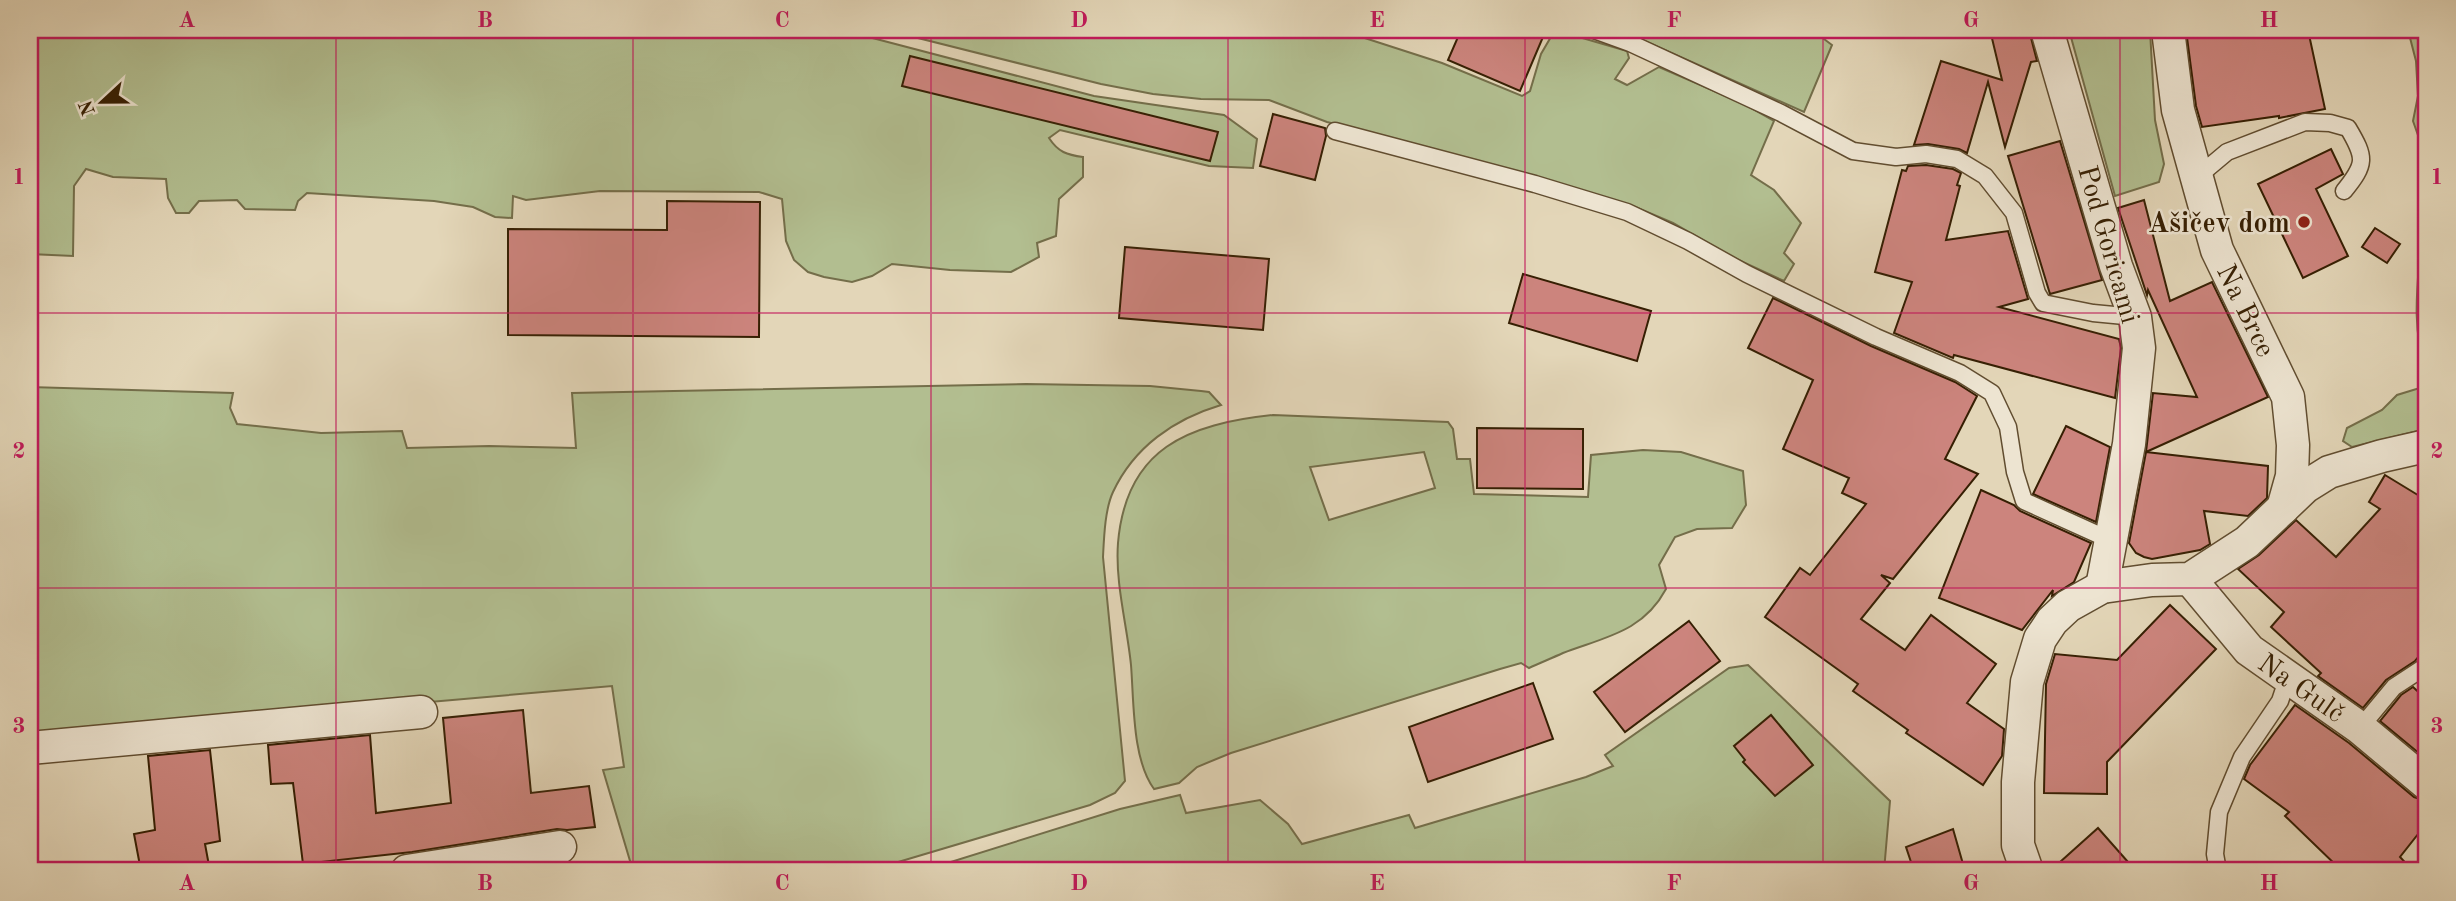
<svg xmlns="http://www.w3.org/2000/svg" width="2456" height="901" font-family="'Old Standard TT',serif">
	<rect width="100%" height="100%" fill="#e3d6b8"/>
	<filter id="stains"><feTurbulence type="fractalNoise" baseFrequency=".00286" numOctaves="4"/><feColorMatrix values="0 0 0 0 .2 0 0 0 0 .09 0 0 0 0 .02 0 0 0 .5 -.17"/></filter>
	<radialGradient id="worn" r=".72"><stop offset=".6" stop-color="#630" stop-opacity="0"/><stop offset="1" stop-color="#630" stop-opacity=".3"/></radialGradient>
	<g fill="#b2be90" stroke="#746e4a" stroke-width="2" fill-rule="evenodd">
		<path d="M30,30H842L1094,96L1224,115L1257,139L1253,168L1209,166L1060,130L1049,138C1058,152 1067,155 1083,157V177L1059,199L1056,236L1037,243L1039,257L1011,272L950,270L892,264L872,276L852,282L824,277L808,272L794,260L786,241L782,199L759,192L600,191L526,200L513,196L512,218L495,217L473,207L434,201L307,193L298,201L295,210L245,209L237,200L199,201L189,213H176L168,198L166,179L113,177L86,169L74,186L73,256L30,254Z"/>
		<polygon points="886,30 1340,30 1442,63 1522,96 1530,91 1541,54 1555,30 1627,51 1629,58 1615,79 1627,85 1659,67 1742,103 1774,121 1751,175 1774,190 1801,223 1784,253 1794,264 1784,281 1732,257 1673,223 1633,206 1430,148 1327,122 1269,100 1201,99 1153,94 1101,84"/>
		<polygon points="1620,30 1812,30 1832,45 1804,112"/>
		<polygon points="2069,30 2150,30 2155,120 2164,164 2159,182 2115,196"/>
		<polygon points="2408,30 2426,30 2426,158 2413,121 2418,96 2416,61"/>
		<path d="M2426,246V367C2412,332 2417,289 2420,252Z"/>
		<path d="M1026,384L1150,386L1201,391L1209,392L1221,405C1174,419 1134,447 1113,492C1105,509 1104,537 1103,557L1125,781L1115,793L1090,805L868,871H633L603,770L624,767L612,686L30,737V387L233,393L230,408L237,424L321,433L402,431L407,448L489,446L576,448L572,393Z"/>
		<polygon points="2426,386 2426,429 2352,447 2343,441 2347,428 2382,410 2397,395"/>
		<path d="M1273,415L1448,422L1453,429L1457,459H1470L1474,494L1588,497L1591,455L1643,450L1681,452L1743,471L1746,505L1732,528L1697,529L1675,537L1659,565L1666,589C1643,632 1605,637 1563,653C1552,658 1540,663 1529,668L1521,663L1500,669L1231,753L1197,767L1179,783L1154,789C1132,759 1134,702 1131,665C1127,625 1115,583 1118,543C1126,448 1188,424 1273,415ZM1424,452L1435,488L1329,520L1310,467Z"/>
		<polygon points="1748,665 1890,801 1884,871 922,871 1120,809 1180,795 1186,813 1260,800 1288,824 1302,844 1409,815 1415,828 1586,777 1613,766 1605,755 1729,668"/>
	</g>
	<g fill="#cc847d" stroke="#361f03" stroke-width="2">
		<polygon points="1461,30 1527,30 1543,37 1520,91 1448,60"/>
		<polygon points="1990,30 2029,30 2037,61 2031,62 2005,147 1988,82 1967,153 1959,149 1928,144 1914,145 1941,61 2002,80"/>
		<polygon points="2186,30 2308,30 2325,109 2279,118 2279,116 2202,127 2196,106"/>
		<polygon points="910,56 1218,132 1210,161 902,86"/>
		<polygon points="1273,114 1325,128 1326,136 1315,180 1260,166"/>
		<polygon points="2060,141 2102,280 2050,294 2008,156"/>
		<polygon points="2331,149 2343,174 2316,189 2348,256 2303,278 2258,184"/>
		<polygon points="1926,165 1953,169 1961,173 1957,185 1960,186 1946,240 2008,231 2028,299 1999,307 2119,339 2121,348 2115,398 1954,355 1953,358 1894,333 1912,282 1875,272 1902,170 1906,171 1908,166"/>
		<polygon points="2144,200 2170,301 2212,282 2268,397 2146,452 2153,393 2197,397 2148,290 2147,295 2118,208"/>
		<polygon points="667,201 760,202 759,337 508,335 508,229 667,230"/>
		<polygon points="2375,228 2400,244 2387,263 2362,247"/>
		<polygon points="1125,247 1269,259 1263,330 1119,318"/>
		<polygon points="1523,274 1651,311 1637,361 1509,323"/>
		<polygon points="1773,298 1871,346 1955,382 1977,396 1945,459 1978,474 1893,579 1881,575 1890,583 1861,619 1905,650 1931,615 1996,664 1967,703 2004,729 2002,756 1983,785 1906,733 1908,730 1853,691 1858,684 1765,617 1800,568 1810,575 1866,504 1842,493 1849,478 1783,449 1813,380 1748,348"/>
		<polygon points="2066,426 2110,447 2096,522 2033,494"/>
		<polygon points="1477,428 1583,429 1583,489 1477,488"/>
		<polygon points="2146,452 2268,466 2267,498 2248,516 2204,511 2210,544 2200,550 2152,559 2144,557 2136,553 2129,543"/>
		<polygon points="2385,475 2426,500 2426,648 2415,661 2386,680 2363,708 2318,676 2321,673 2271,627 2284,612 2238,569 2259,555 2296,520 2336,557 2380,509 2369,502"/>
		<polygon points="1981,490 2014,505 2020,511 2091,543 2074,582 2052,596 2053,590 2022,630 1939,598"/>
		<polygon points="2170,605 2216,649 2107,762 2107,794 2044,793 2046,684 2055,654 2117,660"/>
		<polygon points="1689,621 1720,661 1625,732 1594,692"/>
		<polygon points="1533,683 1553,739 1428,782 1409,727"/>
		<polygon points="2413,687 2426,699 2426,759 2380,721 2401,695"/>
		<polygon points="2295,705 2349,743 2414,797 2426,801 2426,824 2400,857 2413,871 2342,871 2285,816 2289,812 2244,779 2250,765"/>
		<polygon points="523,710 531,793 589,786 595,827 567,830 557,829 412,852 303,864 293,783 271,784 268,745 370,735 376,813 451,803 443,718"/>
		<polygon points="1771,715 1813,765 1775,796 1743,762 1745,760 1734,746"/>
		<polygon points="210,750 220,841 205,844 210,871 141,871 134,834 155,830 148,756"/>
		<polygon points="2098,828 2136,871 2050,871"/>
		<polygon points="1953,829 1965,871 1914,871 1906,847"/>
	</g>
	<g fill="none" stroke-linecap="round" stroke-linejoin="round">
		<defs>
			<g id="lane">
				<polyline points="1594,30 1630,43 1781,113 1853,151 1896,157 1926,154 1957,159 1985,176 2014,213 2037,293 2043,303 2093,313 2135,317"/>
				<polyline points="1335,131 1535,184 1627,212 1688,241 1747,274 1876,337 1960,373 1992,393 2008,427 2015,472 2024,501 2110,540"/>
				<path d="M2196,178L2227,152L2305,122L2330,123L2348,128C2366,158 2366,164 2344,191"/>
				<polyline points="2360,728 2394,687 2426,666"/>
				<polyline points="2218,871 2215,854 2219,812 2242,757 2280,701 2288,677"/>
			</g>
			<g id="street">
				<polyline points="2047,30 2116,266 2135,317 2139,348 2129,444 2102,587"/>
				<polyline points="2168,30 2178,110 2217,250 2288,397 2293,445 2292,476 2283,508"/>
				<polyline points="2190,579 2249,650 2360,728 2426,783"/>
				<polyline points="30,748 421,712"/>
				<polyline points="407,871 560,847"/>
				<polyline points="2027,871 2018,845 2018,782 2027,682 2040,639 2052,621 2068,606 2102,587 2152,580 2190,579 2247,542 2305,487 2329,472 2382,456 2426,446"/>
			</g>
		</defs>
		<use href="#lane" stroke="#614d30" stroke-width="19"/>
		<use href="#street" stroke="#614d30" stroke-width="35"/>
		<use href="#lane" stroke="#ede4d1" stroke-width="16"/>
		<use href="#street" stroke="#ede4d1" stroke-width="32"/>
	</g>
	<path fill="none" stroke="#c2185b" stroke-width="2" stroke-opacity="0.55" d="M336,30V871M633,30V871M931,30V871M1228,30V871M1525,30V871M1823,30V871M2120,30V871M30,313H2426M30,588H2426"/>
	<circle fill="#8f2418" stroke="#ede4d1" stroke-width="2.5" cx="2304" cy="222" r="7"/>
	<g text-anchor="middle" stroke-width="5" stroke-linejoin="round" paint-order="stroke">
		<g font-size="28" font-weight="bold" fill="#361f03" stroke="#ede4d1" text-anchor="end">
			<text x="2290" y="232">Ašičev dom</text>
		</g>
		<g font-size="28" fill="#361f03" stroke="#ede4d1">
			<text transform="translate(2110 244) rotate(74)" y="10">Pod Goricami</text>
			<text transform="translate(2247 310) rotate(64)" y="10">Na Brce</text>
			<text transform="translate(2302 687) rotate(35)" y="10">Na Gulč</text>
		</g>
	</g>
	<rect width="2456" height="901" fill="none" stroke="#e3d6b8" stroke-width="77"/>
	<g transform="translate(102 102) rotate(248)" stroke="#ede4d1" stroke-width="5" paint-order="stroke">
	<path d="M0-5L12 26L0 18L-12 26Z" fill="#361f03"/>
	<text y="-10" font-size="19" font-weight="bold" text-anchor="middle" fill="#361f03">N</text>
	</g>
	<rect x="38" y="38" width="2380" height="824" fill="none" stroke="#c2185b" stroke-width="2.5"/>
	<g font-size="23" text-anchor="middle" font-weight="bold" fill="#c2185b">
		<text x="187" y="27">A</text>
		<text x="485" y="27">B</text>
		<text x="782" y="27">C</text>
		<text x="1079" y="27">D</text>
		<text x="1377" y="27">E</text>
		<text x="1674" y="27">F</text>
		<text x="1971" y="27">G</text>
		<text x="2269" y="27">H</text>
		<text x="19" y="184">1</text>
		<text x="2437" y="184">1</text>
		<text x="19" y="458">2</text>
		<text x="2437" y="458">2</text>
		<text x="19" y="733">3</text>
		<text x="2437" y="733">3</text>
		<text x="187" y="890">A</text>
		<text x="485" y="890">B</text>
		<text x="782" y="890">C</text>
		<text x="1079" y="890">D</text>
		<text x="1377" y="890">E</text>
		<text x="1674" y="890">F</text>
		<text x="1971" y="890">G</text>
		<text x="2269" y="890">H</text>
	</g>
	<rect width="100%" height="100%" filter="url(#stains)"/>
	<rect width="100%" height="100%" fill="url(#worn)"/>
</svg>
